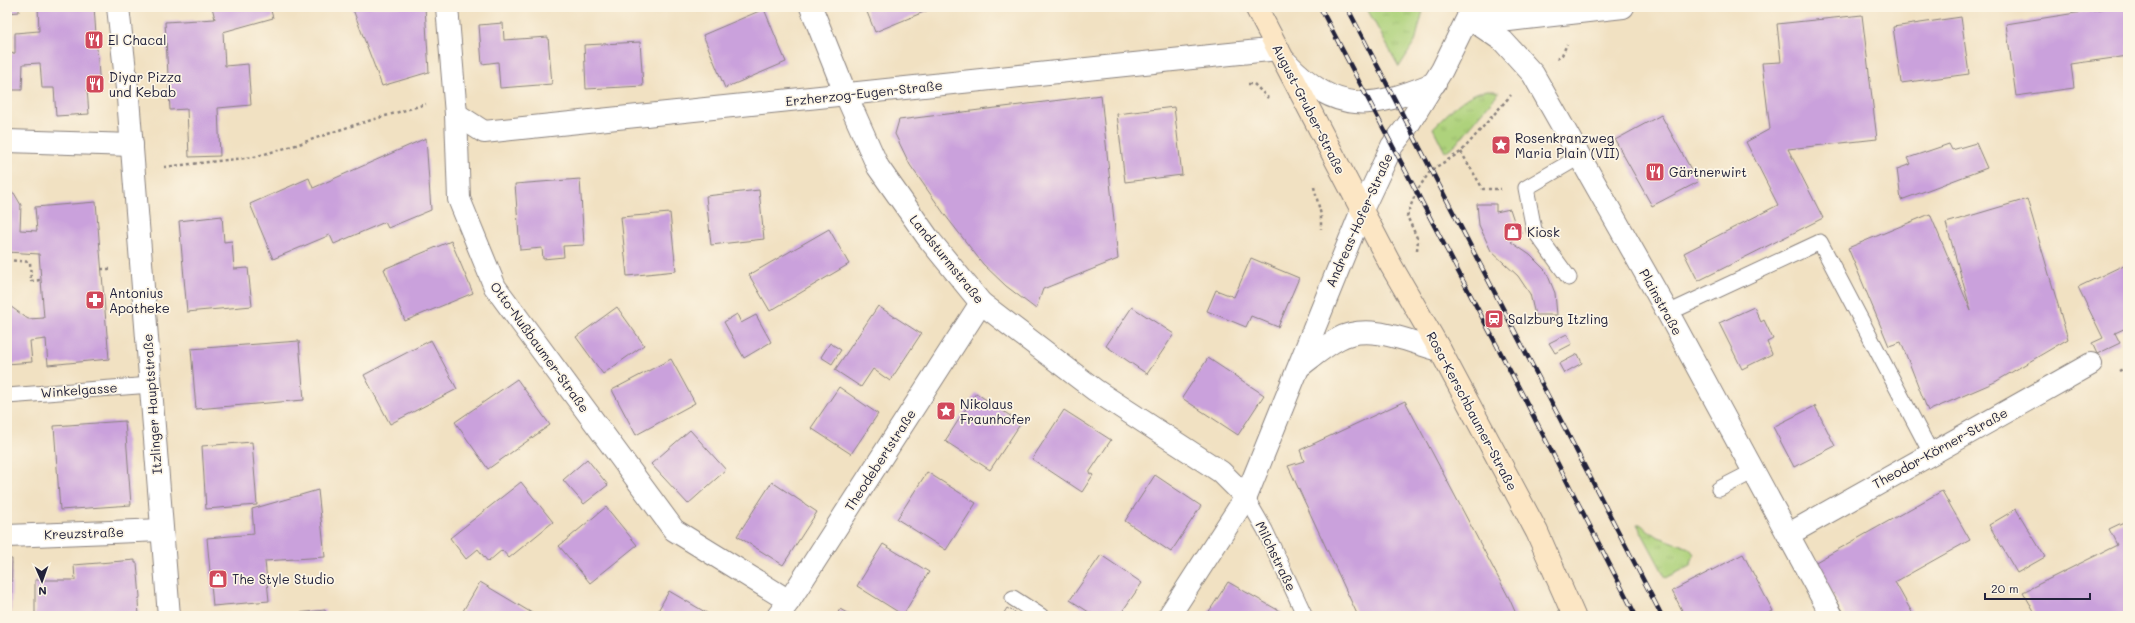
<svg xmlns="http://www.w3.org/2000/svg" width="2135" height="623" font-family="Mali,sans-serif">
	<defs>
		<pattern id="grass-tufts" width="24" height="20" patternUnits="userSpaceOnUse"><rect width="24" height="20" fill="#aed27b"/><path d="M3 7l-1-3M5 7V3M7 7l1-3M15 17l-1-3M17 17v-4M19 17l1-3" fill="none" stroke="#95b46b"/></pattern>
	</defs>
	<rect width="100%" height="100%" fill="#fcf5e5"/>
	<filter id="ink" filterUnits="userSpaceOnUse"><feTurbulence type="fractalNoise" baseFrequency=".025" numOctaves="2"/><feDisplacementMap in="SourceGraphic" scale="8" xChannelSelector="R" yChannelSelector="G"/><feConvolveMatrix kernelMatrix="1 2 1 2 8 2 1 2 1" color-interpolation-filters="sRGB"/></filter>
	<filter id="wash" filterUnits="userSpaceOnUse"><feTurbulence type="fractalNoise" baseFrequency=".012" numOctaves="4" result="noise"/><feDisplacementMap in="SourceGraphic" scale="16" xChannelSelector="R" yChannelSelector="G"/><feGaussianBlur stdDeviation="0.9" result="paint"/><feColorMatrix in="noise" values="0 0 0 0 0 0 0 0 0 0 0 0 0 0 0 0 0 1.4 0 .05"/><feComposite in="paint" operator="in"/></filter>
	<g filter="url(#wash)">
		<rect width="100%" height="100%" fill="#f1e1c2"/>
		<g fill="url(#grass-tufts)" stroke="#687a5b">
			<polygon points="1366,7 1424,7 1415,42 1399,67"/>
			<path d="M1488,90L1499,92L1456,144L1445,152L1433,128C1449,113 1465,93 1488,90Z"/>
			<polygon points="1637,524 1640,524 1656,536 1689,548 1694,554 1690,566 1666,578"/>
		</g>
		<g id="blocks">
			<g fill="#caa1dc">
				<polygon points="7,7 19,7 19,12 7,13"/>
				<polygon points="38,7 94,7 100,89 87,89 89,114 56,116 54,88 42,88 40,63 23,64 22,90 7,90 7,54 15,53 15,33 39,31"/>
				<polygon points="212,7 270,7 273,18 223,32 225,66 248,64 251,105 218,108 220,156 189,157 187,109 170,110 165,22 215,19"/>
				<polygon points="352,7 425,7 429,72 382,86"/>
				<polygon points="865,7 936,7 875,32"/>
				<polygon points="2114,7 2128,7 2128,56 2071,64 2074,88 2016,96 2006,24"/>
				<polygon points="764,9 786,62 725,88 703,35"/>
				<polygon points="1862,15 1877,139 1788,149 1823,218 1698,281 1684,253 1778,205 1746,142 1770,129 1762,63 1781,62 1777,24"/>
				<polygon points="1961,17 1969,74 1901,83 1893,27"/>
				<polygon points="503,23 504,40 548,37 552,84 500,88 498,62 482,64 479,25"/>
				<polygon points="640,42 643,86 586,89 584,45"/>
				<polygon points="1101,95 1118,259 1043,289 1036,309 1006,286 983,264 945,215 910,165 895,134 899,120"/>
				<polygon points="1174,107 1182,175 1125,182 1117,114"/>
				<polygon points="1661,115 1698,182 1652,206 1615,140"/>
				<polygon points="426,138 431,210 388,228 385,222 334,244 330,235 273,259 250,204 309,178 313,188"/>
				<polygon points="1976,143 1987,168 1901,200 1897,169 1911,164 1908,158 1949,144 1952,150"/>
				<polygon points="580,179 584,245 563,246 564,257 543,259 542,248 520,250 515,184"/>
				<polygon points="759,190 764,239 711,245 706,196"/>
				<polygon points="7,193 14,193 21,205 20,230 37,231 35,207 96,202 109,359 48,365 46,339 30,341 32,362 7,364 7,304 28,319 44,318 39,254 7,252"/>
				<polygon points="2027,199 2068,339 1995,382 1928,411 1901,342 1889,346 1848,248 1930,214 1971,311 1946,223"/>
				<polygon points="1477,204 1496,204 1496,212 1510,209 1514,221 1522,233 1511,242 1530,255 1546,271 1555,293 1557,315 1535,315 1530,294 1518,276 1491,251 1479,225"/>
				<polygon points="670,213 676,271 627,276 621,217"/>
				<polygon points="222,216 224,242 232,241 234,269 248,268 252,306 187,312 179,221"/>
				<polygon points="829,229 849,264 770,311 749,275"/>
				<polygon points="451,241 473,293 405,321 384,269"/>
				<polygon points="1251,258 1299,278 1278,327 1251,316 1246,327 1207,311 1216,290 1234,297"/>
				<polygon points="2128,263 2128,327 2115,333 2120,343 2097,354 2092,343 2103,338 2078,287"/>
				<polygon points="878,306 921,334 890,381 873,369 861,387 835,370"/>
				<polygon points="617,307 644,345 603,374 576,337"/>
				<polygon points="1132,307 1174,334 1147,374 1106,346"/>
				<polygon points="1754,307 1761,322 1764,320 1773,339 1767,342 1772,354 1742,369 1719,323"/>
				<polygon points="737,314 741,323 756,315 771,342 744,358 724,322"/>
				<polygon points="1567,334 1572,344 1555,353 1549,343"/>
				<polygon points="431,340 457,389 390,424 364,375"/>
				<polygon points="299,341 304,400 196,409 191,349"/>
				<polygon points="830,343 841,350 832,364 821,357"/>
				<polygon points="1578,354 1582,363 1564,373 1559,364"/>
				<polygon points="1208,358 1264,395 1238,435 1182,398"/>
				<polygon points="671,359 695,403 636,435 612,390"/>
				<polygon points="517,379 550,425 488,469 455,422"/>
				<polygon points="839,387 878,414 851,454 811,428"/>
				<polygon points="976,393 1021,423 990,470 945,441"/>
				<polygon points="1405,401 1509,598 1517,616 1358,616 1288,466 1304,461 1300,450"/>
				<polygon points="1815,406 1835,446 1794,467 1773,427"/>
				<polygon points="1064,410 1111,440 1089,473 1093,475 1082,492 1032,459"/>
				<polygon points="125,421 131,505 60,510 54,426"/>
				<polygon points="690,430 726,470 688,504 651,464"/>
				<polygon points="252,442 257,505 206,509 202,446"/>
				<polygon points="587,459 608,485 584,504 563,480"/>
				<polygon points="927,472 976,503 946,550 897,519"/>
				<polygon points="1155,475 1201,506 1171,552 1125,521"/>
				<polygon points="521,482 553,522 509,558 502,550 488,562 478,549 466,559 450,538"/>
				<polygon points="772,482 817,512 783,565 737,536"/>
				<polygon points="318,490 325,557 265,561 269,601 213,606 207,538 254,534 252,509"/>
				<polygon points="1942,491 1970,540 1895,582 1914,616 1846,616 1814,563"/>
				<polygon points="606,507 637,545 590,583 559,546"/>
				<polygon points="2016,509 2045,557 2017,573 1989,525"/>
				<polygon points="2128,520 2128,616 2037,616 2023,592 2117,545 2109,529"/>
				<polygon points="883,544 929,572 903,615 857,586"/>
				<polygon points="1743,554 1773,611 1763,616 1685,616 1672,591"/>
				<polygon points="1101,555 1142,583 1119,616 1095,616 1070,600"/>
				<polygon points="7,559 12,559 11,616 7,616"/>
				<polygon points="135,560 135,563 137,563 140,597 138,601 139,616 35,616 35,580 75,580 74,565"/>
				<polygon points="480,582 537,616 460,616"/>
				<polygon points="1228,582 1283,613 1281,616 1206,616"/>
				<polygon points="669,591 712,616 661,616 663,612 659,609"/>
				<polygon points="1007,608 1021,616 1002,616"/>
				<polygon points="840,609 852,616 836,616"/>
				<polygon points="325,610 326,616 297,616 297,613"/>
			</g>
		</g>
	</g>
	<g filter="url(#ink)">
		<use href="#blocks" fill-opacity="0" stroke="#8a827e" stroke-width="1"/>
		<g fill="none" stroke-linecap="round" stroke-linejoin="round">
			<defs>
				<g id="service">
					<polyline points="1569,278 1534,230 1526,188 1579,157"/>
					<polyline points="1668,313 1820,242 1931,453"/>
					<polyline points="7,396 151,385"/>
					<polyline points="1719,489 1754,471"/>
					<polyline points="1246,497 1265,530 1305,616"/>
					<polyline points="1013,598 1041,616"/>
				</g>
				<g id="minor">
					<polyline points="447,7 456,114 459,199 495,287 674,530 789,601"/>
					<polyline points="811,7 846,95 878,167 928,238 981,303 1095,390 1221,472 1246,497"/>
					<polyline points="1468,17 1503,41 1533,74 1668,313 1832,616"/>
					<polyline points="1468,17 1509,20 1623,7"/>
					<polyline points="456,114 484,132 1278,49"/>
					<polyline points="7,141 132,145"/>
					<path d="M1300,366C1312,357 1325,346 1338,339C1369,322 1409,342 1440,350"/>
					<polyline points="1789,534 2091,364"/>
					<polyline points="7,536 162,530"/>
					<polyline points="778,616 789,601 981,303"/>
					<polyline points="1169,616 1246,497 1362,210"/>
				</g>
				<g id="tertiary">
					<polyline points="118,7 128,98 169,616"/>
					<path d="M1286,62C1337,115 1371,109 1435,83"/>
					<polyline points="1362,210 1392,146 1408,125 1442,70 1468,17 1471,7"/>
				</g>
				<polyline id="secondary" points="1256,7 1389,262 1440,350 1537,532 1574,616"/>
			</defs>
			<use href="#service" stroke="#8a827e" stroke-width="17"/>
			<use href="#minor" stroke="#8a827e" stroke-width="24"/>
			<use href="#tertiary" stroke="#8a827e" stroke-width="24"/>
			<use href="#secondary" stroke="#8a827e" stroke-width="24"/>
			<g stroke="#8a827e" stroke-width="2.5" stroke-dasharray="3 3" stroke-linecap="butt">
				<polyline points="1557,59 1562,55 1567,44"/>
				<polyline points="1248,84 1254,84 1268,98"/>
				<polyline points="1461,152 1483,189 1501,189"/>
				<polyline points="164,167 254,157 296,145 348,127 426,104"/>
				<polyline points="1314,187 1321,215 1321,229"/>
				<polyline points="1417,250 1418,240 1407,216 1416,192 1431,170 1461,152 1511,95"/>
				<polyline points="7,260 30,262 31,281 41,280"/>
				<polyline points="101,269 112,269"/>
				<polyline points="2119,371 2128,366"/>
			</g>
			<use href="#service" stroke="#fff" stroke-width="15"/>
			<use href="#minor" stroke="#fff" stroke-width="22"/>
			<use href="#tertiary" stroke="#fff" stroke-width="22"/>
			<use href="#secondary" stroke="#fce6c4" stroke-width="22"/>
			<defs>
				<g id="rail">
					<polyline points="1320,7 1518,386 1636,616"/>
					<polyline points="1347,7 1662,616"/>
				</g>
			</defs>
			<use href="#rail" stroke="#22223b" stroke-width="4.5"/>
			<use href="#rail" stroke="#fcf5e5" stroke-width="3" stroke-dasharray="9" stroke-linecap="butt"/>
		</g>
	</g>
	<defs>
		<symbol id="restaurant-square" viewBox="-11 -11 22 22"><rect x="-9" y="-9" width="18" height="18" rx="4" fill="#d1495b" stroke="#fcf5e5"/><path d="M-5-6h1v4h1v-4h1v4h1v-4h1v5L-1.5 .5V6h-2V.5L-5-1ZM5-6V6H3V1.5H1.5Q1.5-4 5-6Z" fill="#fff"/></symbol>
		<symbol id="sight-square" viewBox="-11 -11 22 22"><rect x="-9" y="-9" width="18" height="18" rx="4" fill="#d1495b" stroke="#fcf5e5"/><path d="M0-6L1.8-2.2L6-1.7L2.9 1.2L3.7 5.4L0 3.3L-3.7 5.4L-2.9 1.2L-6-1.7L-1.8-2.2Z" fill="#fff"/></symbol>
		<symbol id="shop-square" viewBox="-11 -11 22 22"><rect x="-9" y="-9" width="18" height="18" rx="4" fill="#d1495b" stroke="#fcf5e5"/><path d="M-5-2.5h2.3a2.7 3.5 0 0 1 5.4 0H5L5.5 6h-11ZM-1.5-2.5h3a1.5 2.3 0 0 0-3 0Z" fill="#fff"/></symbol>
		<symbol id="pharmacy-square" viewBox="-11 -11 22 22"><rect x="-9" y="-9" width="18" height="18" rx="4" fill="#d1495b" stroke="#fcf5e5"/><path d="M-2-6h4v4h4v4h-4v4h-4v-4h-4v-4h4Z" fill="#fff"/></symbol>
		<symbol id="station-square" viewBox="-11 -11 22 22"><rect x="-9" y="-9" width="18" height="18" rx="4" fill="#d1495b" stroke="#fcf5e5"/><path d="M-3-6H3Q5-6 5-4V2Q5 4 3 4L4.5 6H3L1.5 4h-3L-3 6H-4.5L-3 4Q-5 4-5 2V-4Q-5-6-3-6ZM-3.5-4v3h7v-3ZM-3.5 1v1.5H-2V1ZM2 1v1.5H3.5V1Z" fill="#fff"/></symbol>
	</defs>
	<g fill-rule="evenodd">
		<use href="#restaurant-square" x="83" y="29" width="22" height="22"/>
		<use href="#restaurant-square" x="84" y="73" width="22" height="22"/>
		<use href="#sight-square" x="1490" y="134" width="22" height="22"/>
		<use href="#restaurant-square" x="1644" y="161" width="22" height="22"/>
		<use href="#shop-square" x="1502" y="221" width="22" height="22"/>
		<use href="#pharmacy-square" x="84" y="289" width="22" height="22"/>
		<use href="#station-square" x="1483" y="308" width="22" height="22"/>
		<use href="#sight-square" x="935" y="400" width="22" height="22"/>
		<use href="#shop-square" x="207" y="568" width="22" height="22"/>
	</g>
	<g text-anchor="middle" stroke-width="3.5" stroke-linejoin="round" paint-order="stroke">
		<g font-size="13" fill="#22223b" stroke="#fcf5e5" text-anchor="start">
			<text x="108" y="45">El Chacal</text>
			<text x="109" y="82">Diyar Pizza<tspan x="109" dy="15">und Kebab</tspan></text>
			<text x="1515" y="143">Rosenkranzweg<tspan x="1515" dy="15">Maria Plain (VII)</tspan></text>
			<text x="1669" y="177">Gärtnerwirt</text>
			<text x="1527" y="237">Kiosk</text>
			<text x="109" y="298">Antonius<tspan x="109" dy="15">Apotheke</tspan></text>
			<text x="1508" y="324">Salzburg Itzling</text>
			<text x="960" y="409">Nikolaus<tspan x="960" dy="15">Fraunhofer</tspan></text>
			<text x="232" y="584">The Style Studio</text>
		</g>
		<g font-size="13" fill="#22223b" stroke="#fcf5e5">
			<text transform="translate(864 93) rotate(-6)" y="5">Erzherzog-Eugen-Straße</text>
			<text transform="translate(1309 109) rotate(63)" y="5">August-Gruber-Straße</text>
			<text transform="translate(1359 220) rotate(-66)" y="5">Andreas-Hofer-Straße</text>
			<text transform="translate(947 259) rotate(51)" y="5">Landsturmstraße</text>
			<text transform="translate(1661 302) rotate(61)" y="5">Plainstraße</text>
			<text transform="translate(540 347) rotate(54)" y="5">Otto-Nußbaumer-Straße</text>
			<text transform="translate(79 390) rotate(-4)" y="5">Winkelgasse</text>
			<text transform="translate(152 404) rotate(-94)" y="5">Itzlinger Hauptstraße</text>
			<text transform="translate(1472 411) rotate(62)" y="5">Rosa-Kerschbaumer-Straße</text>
			<text transform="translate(1940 448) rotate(-29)" y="5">Theodor-Körner-Straße</text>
			<text transform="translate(880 460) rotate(-57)" y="5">Theodebertstraße</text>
			<text transform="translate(84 533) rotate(-2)" y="5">Kreuzstraße</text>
			<text transform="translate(1276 556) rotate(64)" y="5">Milchstraße</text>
		</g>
	</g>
	<rect width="2135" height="623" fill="none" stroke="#fcf5e5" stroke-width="24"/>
	<g transform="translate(42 581) rotate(178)" stroke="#fcf5e5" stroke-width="3" paint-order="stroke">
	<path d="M0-3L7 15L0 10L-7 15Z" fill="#22223b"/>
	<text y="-6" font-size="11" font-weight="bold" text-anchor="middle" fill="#22223b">N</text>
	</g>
	<path d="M1985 593v6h105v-6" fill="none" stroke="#22223b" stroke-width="2"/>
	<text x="1991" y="593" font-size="12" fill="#22223b" stroke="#fcf5e5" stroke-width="3" paint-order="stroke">20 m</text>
</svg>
